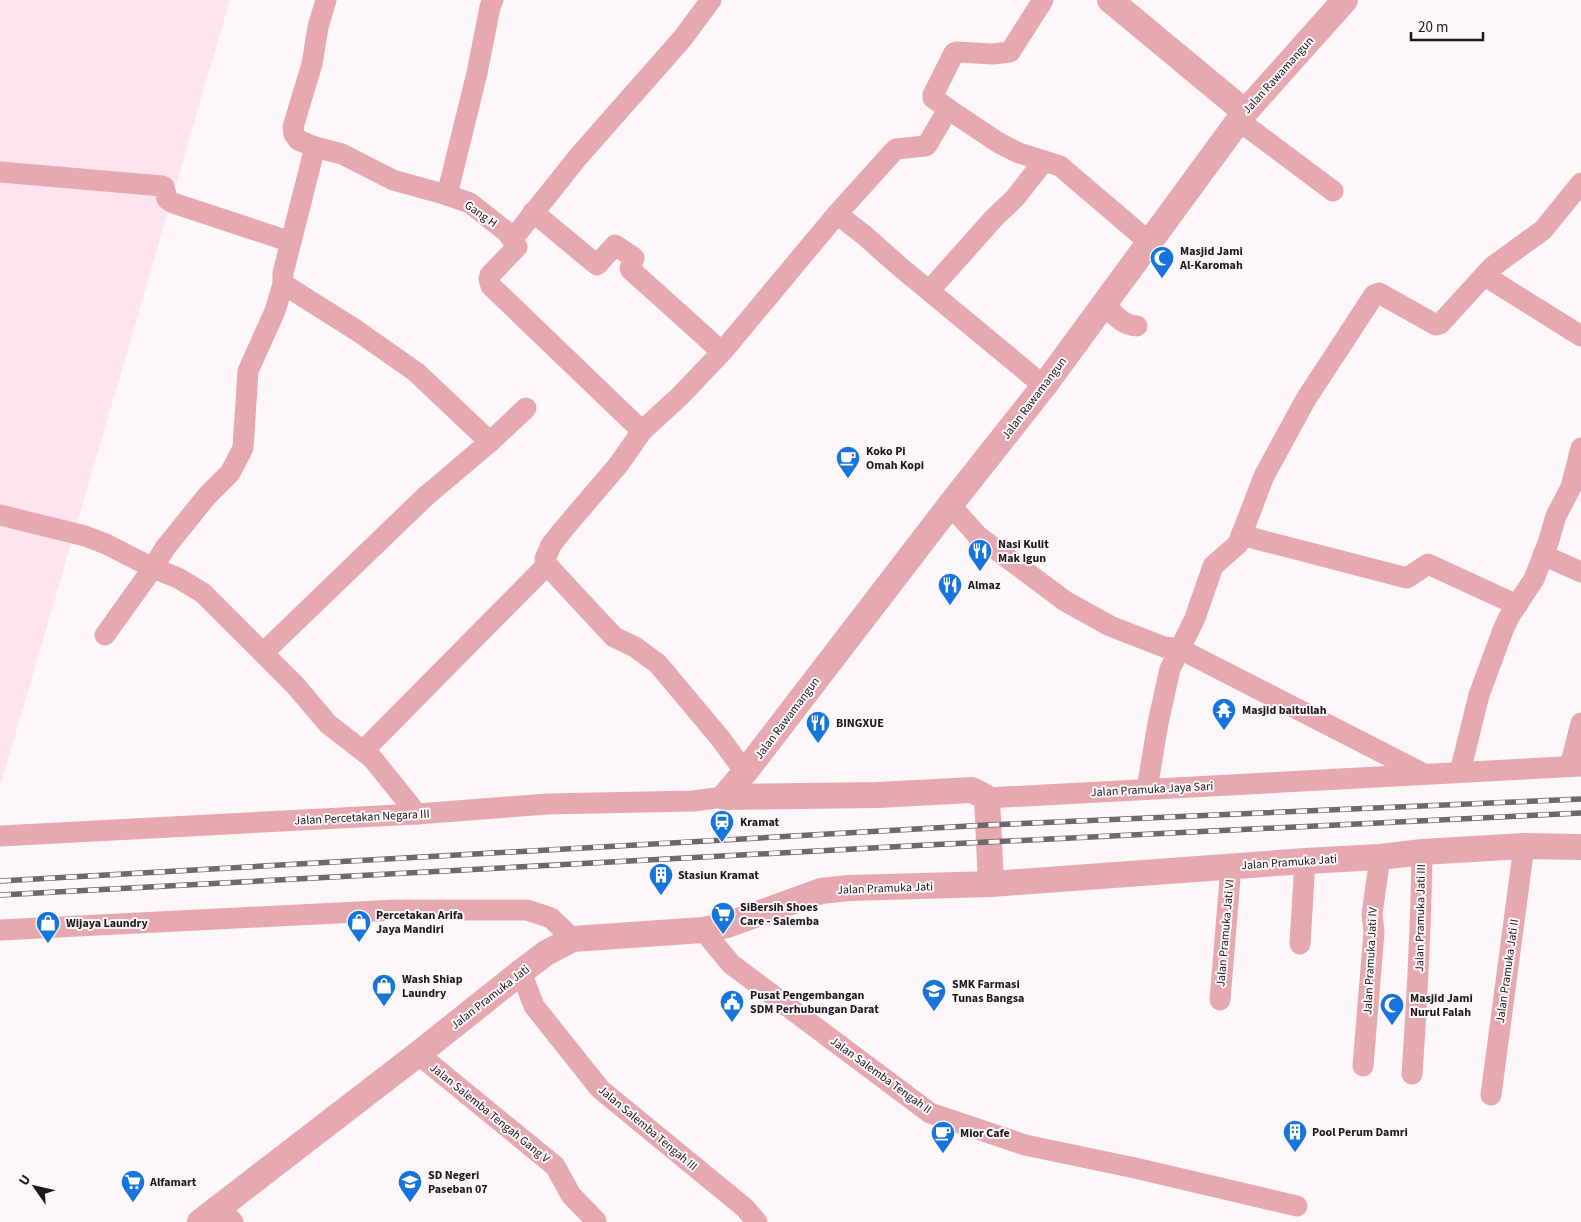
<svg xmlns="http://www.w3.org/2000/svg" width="1581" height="1222" font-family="'Source Sans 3',sans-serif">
	<rect width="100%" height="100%" fill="#fef7f9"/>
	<polygon fill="#fee4ee" points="0,0 230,0 0,787"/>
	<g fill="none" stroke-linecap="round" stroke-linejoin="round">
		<g stroke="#e6a9b0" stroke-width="21">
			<polyline points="326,0 318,27 312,64 293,127 294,134 298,140 315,147 342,154 393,180 447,195 470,203 508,233 514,234 519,231 578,157 682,39 711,0"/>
			<polyline points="948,109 999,143 1019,153 1060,166 1149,242"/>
			<polyline points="1238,120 1333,191"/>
			<polyline points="315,147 283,273 283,284 356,330 416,372 490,442"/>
			<polyline points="0,172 162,186 164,187 167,199 173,203 291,242"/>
			<polyline points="447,195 477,73 490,7 493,0"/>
			<polyline points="533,212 597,265 615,245 633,257 634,258 630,268 631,270 722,352"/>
			<polyline points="837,214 864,235 899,266 1044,386"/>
			<polyline points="508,233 517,247 490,275 489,279 491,286 642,431"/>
			<polyline points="1485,276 1581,336"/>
			<polyline points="929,291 994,218 1015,198 1044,161"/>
			<path d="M1104,303C1114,314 1121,325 1137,326"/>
			<polyline points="950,505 978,536 1065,601 1110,626 1164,647 1180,649 1424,774"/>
			<polyline points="0,515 85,536 106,544 153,568 165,548 207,496 230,473 243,448 248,371 275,311 283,284"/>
			<polyline points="1241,535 1407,578 1428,564 1517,605"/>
			<polyline points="1543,555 1581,572"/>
			<polyline points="105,635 153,568 178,578 203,593 295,685 328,724 372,758 417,814"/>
			<polyline points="263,653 426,496 490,442 526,408"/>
			<polyline points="364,750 547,565"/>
			<polyline points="1570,766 1581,723"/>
			<polyline points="745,772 720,738 658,664 635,647 614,637 547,565 545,559 551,545 562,531 619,464 642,431 680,396 722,352 837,214 891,154 896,149 925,146 927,145 947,111 947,108 933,98 933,95 954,53 957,52 993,54 1010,52 1043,0"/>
			<polyline points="1460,772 1479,695 1503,630 1509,617 1534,579 1548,543 1556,516 1571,487 1581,448"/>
			<polyline points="1147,789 1158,723 1170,669 1195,618 1213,566 1238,544 1264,476 1306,399 1374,295 1379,293 1436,325 1440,324 1492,267 1543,230 1581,183"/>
			<polyline points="987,798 1581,766"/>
			<polyline points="0,836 417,814 547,804 693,801 724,797"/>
			<polyline points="0,930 396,910 527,910 551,918 573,939"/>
			<polyline points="703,930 731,964 930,1113 1025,1145 1135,1168 1297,1206"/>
			<polyline points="1300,944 1305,861"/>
			<polyline points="521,972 534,1006 600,1089 745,1208 757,1222"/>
			<polyline points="1220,1000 1231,866"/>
			<polyline points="418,1054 555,1166 571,1195 596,1221"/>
			<polyline points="1363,1066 1374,932 1372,914 1380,857"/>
			<path d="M1412,1074C1417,1000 1421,926 1422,852"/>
			<polyline points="1491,1095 1524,846"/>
			<polyline points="217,1207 233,1222"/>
		</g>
		<g stroke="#e6a9b0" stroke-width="26">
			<polyline points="1110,0 1245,112"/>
			<polyline points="724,797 745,772 950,505 1044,386 1245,112 1345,0"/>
			<polyline points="724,797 878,795 972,790 987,798 991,884"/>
			<polyline points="200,1222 418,1054 521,972 546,953 573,939 703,930 727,925 821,891 849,888 991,884 1305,861 1380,857 1422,852 1524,846 1581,847"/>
		</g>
		<defs>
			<g id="rail">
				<polyline points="0,881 987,825 1581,799"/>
				<polyline points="0,895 927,845 1581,813"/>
			</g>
		</defs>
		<use href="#rail" stroke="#6e686b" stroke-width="5.5"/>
		<use href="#rail" stroke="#fef7f9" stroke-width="4" stroke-dasharray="11" stroke-linecap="butt"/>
	</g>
	<defs>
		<symbol id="mosque-pin" viewBox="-11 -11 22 30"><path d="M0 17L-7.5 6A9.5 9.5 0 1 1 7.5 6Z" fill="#1674dd" stroke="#fef7f9"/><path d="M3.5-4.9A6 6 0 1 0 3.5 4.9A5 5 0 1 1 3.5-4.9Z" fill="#fff"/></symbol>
		<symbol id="cafe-pin" viewBox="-11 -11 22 30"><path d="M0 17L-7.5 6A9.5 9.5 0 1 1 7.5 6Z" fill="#1674dd" stroke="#fef7f9"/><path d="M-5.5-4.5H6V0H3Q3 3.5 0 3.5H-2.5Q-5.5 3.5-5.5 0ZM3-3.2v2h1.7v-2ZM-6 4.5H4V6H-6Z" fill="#fff"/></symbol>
		<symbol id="restaurant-pin" viewBox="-11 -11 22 30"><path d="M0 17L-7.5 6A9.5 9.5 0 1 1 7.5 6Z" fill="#1674dd" stroke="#fef7f9"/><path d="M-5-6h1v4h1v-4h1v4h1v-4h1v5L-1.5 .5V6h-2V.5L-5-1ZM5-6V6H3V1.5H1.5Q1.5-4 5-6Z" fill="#fff"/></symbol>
		<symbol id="temple-pin" viewBox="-11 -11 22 30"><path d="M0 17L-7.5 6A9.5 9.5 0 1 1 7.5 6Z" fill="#1674dd" stroke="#fef7f9"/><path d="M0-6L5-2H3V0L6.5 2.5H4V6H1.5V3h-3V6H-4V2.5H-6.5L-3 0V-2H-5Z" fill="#fff"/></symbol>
		<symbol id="station-pin" viewBox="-11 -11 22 30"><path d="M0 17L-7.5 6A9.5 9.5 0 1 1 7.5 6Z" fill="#1674dd" stroke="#fef7f9"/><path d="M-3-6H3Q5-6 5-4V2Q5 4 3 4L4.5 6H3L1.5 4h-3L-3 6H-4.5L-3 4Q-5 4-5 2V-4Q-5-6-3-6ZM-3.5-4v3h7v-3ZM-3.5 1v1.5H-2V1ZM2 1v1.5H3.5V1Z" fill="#fff"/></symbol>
		<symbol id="building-pin" viewBox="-11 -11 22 30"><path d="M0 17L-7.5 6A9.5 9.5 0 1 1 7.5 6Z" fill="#1674dd" stroke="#fef7f9"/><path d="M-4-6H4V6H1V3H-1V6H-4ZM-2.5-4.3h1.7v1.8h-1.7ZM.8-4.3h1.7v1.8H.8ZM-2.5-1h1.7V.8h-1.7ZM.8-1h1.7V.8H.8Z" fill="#fff"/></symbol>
		<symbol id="supermarket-pin" viewBox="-11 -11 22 30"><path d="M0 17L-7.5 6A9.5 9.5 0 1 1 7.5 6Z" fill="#1674dd" stroke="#fef7f9"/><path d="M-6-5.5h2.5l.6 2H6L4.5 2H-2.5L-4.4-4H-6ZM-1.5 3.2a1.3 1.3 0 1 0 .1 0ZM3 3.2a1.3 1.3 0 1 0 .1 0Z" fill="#fff"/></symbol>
		<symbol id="shop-pin" viewBox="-11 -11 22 30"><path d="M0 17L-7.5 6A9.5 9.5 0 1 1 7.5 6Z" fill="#1674dd" stroke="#fef7f9"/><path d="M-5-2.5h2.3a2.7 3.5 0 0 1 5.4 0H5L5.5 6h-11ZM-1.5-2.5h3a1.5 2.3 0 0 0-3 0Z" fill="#fff"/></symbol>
		<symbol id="school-pin" viewBox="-11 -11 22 30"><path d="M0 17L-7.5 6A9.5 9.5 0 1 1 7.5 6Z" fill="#1674dd" stroke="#fef7f9"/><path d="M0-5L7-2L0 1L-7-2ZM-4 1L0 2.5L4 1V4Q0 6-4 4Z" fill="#fff"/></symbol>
		<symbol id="civic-pin" viewBox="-11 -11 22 30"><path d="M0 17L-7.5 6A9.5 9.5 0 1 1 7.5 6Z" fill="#1674dd" stroke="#fef7f9"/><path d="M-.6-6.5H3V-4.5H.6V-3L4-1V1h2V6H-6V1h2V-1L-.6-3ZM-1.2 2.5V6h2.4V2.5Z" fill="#fff"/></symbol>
	</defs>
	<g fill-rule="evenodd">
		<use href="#mosque-pin" x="1148" y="244" width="28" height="38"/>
		<use href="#cafe-pin" x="834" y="444" width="28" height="38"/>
		<use href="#restaurant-pin" x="966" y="537" width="28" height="38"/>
		<use href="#restaurant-pin" x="936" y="571" width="28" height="38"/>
		<use href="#temple-pin" x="1210" y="696" width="28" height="38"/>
		<use href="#restaurant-pin" x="804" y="709" width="28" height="38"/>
		<use href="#station-pin" x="708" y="808" width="28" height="38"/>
		<use href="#building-pin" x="647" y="861" width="28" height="38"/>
		<use href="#supermarket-pin" x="709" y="900" width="28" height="38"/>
		<use href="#shop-pin" x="345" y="908" width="28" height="38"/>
		<use href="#shop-pin" x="34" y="909" width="28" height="38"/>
		<use href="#shop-pin" x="370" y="972" width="28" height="38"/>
		<use href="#school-pin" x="920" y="977" width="28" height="38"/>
		<use href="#civic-pin" x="718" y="988" width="28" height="38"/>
		<use href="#mosque-pin" x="1378" y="991" width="28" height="38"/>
		<use href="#building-pin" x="1281" y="1118" width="28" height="38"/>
		<use href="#cafe-pin" x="929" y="1119" width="28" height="38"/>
		<use href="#supermarket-pin" x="119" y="1168" width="28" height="38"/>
		<use href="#school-pin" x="396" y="1168" width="28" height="38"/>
	</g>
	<g text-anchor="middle" stroke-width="4" stroke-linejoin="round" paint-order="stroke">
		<g font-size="12" fill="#1d171a" stroke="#fef7f9">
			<text transform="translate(1278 75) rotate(-48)" y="4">Jalan Rawamangun</text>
			<text transform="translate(481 214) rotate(35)" y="4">Gang H</text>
			<text transform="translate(1034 398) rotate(-53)" y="4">Jalan Rawamangun</text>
			<text transform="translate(787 718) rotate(-53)" y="4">Jalan Rawamangun</text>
			<text transform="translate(1152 789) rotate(-3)" y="4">Jalan Pramuka Jaya Sari</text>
			<text transform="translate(362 817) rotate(-3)" y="4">Jalan Percetakan Negara III</text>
			<text transform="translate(1289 862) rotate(-4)" y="4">Jalan Pramuka Jati</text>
			<text transform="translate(885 888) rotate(-2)" y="4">Jalan Pramuka Jati</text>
			<text transform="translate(1420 918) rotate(-89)" y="4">Jalan Pramuka Jati III</text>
			<text transform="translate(1225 933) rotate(-85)" y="4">Jalan Pramuka Jati VI</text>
			<text transform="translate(1370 961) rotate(-87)" y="4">Jalan Pramuka Jati IV</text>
			<text transform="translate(1507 971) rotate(-82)" y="4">Jalan Pramuka Jati II</text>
			<text transform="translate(490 997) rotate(-38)" y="4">Jalan Pramuka Jati</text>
			<text transform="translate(881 1075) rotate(36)" y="4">Jalan Salemba Tengah II</text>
			<text transform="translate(490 1113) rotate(39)" y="4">Jalan Salemba Tengah Gang V</text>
			<text transform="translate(648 1128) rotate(40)" y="4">Jalan Salemba Tengah III</text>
		</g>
		<g font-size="12" font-weight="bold" fill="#1d171a" stroke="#fef7f9" text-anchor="start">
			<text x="1180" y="255">Masjid Jami<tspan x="1180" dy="14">Al-Karomah</tspan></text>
			<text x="866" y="455">Koko Pi<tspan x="866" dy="14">Omah Kopi</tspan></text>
			<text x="998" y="548">Nasi Kulit<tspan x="998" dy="14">Mak Igun</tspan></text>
			<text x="968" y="589">Almaz</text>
			<text x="1242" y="714">Masjid baitullah</text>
			<text x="836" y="727">BINGXUE</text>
			<text x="740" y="826">Kramat</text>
			<text x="678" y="879">Stasiun Kramat</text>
			<text x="740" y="911">SiBersih Shoes<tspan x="740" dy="14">Care - Salemba</tspan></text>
			<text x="376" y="919">Percetakan Arifa<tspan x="376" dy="14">Jaya Mandiri</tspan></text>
			<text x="66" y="927">Wijaya Laundry</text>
			<text x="402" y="983">Wash Shiap<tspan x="402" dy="14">Laundry</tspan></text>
			<text x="952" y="988">SMK Farmasi<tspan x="952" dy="14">Tunas Bangsa</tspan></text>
			<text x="750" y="999">Pusat Pengembangan<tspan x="750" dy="14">SDM Perhubungan Darat</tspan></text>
			<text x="1410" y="1002">Masjid Jami<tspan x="1410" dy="14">Nurul Falah</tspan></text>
			<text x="1312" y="1136">Pool Perum Damri</text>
			<text x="960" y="1137">Mior Cafe</text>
			<text x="428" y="1179">SD Negeri<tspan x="428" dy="14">Paseban 07</tspan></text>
			<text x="150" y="1186">Alfamart</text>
		</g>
	</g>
	<g transform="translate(35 1187) rotate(304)" stroke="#fef7f9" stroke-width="4" paint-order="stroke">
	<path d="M0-4L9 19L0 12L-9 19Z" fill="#1d171a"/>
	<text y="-8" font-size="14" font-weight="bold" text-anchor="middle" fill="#1d171a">U</text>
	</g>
	<path d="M1411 32v8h72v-8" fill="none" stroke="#1d171a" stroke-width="2.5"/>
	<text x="1418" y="32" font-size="15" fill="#1d171a" stroke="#fef7f9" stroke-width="4" paint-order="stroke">20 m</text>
</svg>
